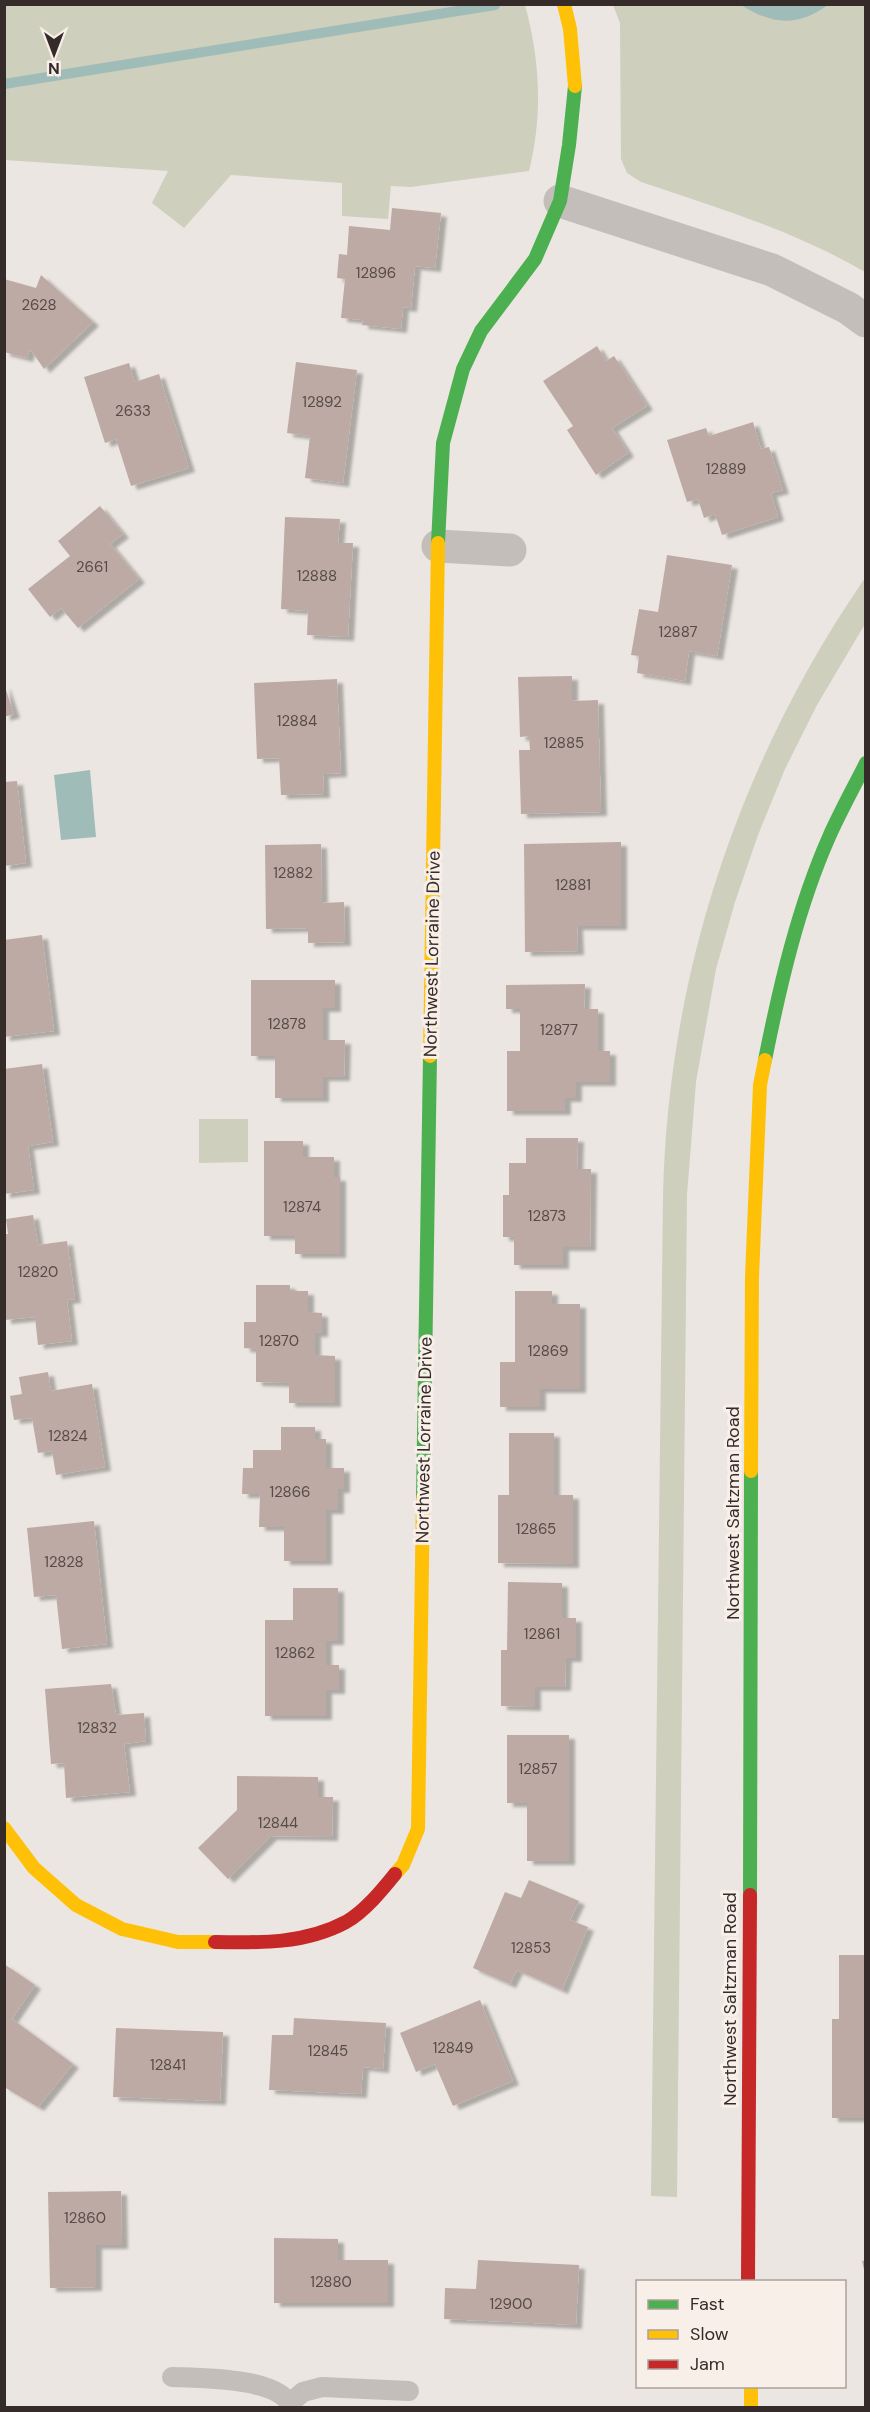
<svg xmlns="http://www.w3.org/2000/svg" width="870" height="2412" font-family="'DM Sans',sans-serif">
	<defs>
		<filter id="shadow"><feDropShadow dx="6" dy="4" stdDeviation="1.5" flood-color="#0004"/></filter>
	</defs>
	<rect width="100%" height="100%" fill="#ebe6e1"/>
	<g fill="#cecfbd">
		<path d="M4,5H525C540,60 543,115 529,171L411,187L391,186L388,219L342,216V183L231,175L184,228L152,203L168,171L5,160Z"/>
		<path d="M613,5H865V272C795,231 718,208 641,182L627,173L621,159L620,23Z"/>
		<path d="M865,578V624L817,705L785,769L758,835L735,902L716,969L696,1082L687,1195L677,2197L651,2196L663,1196C668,974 739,761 865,578Z"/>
		<polygon points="199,1119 248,1119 248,1162 199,1163"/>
	</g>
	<g fill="#9fbcb8">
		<path d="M741,5H828C797,27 773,25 741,5Z"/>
		<polygon points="90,770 96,837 61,840 54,775"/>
	</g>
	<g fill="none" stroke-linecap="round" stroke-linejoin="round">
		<polyline stroke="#9fbcb8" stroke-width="10" points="4,84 495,5"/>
	</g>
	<g fill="#bdaaa4" filter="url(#shadow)">
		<polygon points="392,208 441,213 435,268 415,266 411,308 403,307 401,329 362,325 363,320 341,318 345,279 337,278 339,254 347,255 349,226 390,230"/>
		<polygon points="41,275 93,322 44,369 30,349 27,358 4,352 4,279 36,288"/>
		<polygon points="597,346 606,361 614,356 647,406 612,428 628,453 596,475 567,430 573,426 543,381"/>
		<polygon points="296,362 357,370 343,483 305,478 310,436 287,433"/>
		<polygon points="129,363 135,382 159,374 189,468 131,486 116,439 105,443 84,377"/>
		<polygon points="753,422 761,449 769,447 783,490 771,493 778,517 722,535 715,514 704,518 698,499 687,502 667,440 706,428 709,436"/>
		<polygon points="100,506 123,534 110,544 139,579 78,628 61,608 50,617 28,589 70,556 58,541"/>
		<polygon points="285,517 340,519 338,543 353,543 348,637 307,635 308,611 281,609"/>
		<polygon points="667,555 732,565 717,656 689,651 685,681 637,673 639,656 631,655 639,609 658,612"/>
		<polygon points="572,676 572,701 598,700 601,812 521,814 519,750 530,750 529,736 520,737 518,677"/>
		<polygon points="337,679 341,773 323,774 324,794 281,795 279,758 257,759 254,683"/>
		<polygon points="4,684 14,714 4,717"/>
		<polygon points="17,781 26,863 4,866 4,782"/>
		<polygon points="621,842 621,926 577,926 578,951 525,952 524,844"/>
		<polygon points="321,844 322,903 344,902 345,942 308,943 308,928 266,929 265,845"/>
		<polygon points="42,935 54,1031 4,1037 4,940"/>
		<polygon points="251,980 335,980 335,1008 323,1008 323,1040 345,1040 344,1077 323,1077 323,1098 275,1098 275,1056 251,1056"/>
		<polygon points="585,984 584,1009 598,1009 598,1051 610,1051 610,1082 576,1082 576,1098 565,1098 565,1111 507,1111 507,1051 520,1051 520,1009 506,1009 506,985"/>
		<polygon points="42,1064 53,1142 28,1146 34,1190 4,1194 4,1069"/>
		<polygon points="526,1138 578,1138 577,1169 591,1169 590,1247 563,1247 563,1265 514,1265 514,1237 503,1237 503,1195 509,1195 509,1163 526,1163"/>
		<polygon points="264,1141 303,1141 303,1157 334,1157 334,1177 340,1177 340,1254 295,1254 295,1236 264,1236"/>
		<polygon points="33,1215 38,1245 67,1241 75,1299 67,1300 72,1341 38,1345 35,1317 5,1320 4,1234 8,1234 6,1219"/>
		<polygon points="256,1285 290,1285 290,1291 308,1291 308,1312 322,1313 322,1333 315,1333 315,1355 335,1356 335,1403 289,1403 289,1383 256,1382 256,1349 244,1348 244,1322 256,1322"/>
		<polygon points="515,1291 552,1291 552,1304 580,1304 580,1389 540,1389 540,1407 500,1407 500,1362 515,1362"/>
		<polygon points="48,1372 51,1391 92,1384 105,1467 56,1475 52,1451 38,1453 32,1418 14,1420 10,1396 22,1394 19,1377"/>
		<polygon points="281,1427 315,1427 315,1439 326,1439 326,1468 344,1468 344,1489 338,1489 338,1510 326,1510 326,1561 284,1561 284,1527 259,1527 260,1494 242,1494 243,1468 253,1468 253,1450 281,1450"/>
		<polygon points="509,1433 554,1433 554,1495 573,1495 573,1564 498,1563 498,1495 509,1495"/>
		<polygon points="94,1521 107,1644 62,1649 56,1595 34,1597 27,1528"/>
		<polygon points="508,1582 562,1583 562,1618 576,1618 576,1658 566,1658 565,1687 535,1687 535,1707 501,1706 501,1650 507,1650"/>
		<polygon points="293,1588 338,1588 338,1641 326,1641 326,1665 339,1665 339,1690 326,1690 326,1716 265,1716 265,1620 293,1620"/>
		<polygon points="111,1684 116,1715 144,1713 146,1741 124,1744 130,1792 66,1798 64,1763 51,1764 45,1689"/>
		<polygon points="507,1735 569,1735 569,1861 527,1861 527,1803 507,1803"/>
		<polygon points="237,1776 318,1777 318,1797 333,1797 332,1837 271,1836 228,1879 198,1848 237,1810"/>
		<polygon points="529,1880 579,1901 570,1920 588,1927 562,1990 517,1970 510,1984 473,1968 505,1892 521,1898"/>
		<polygon points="839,1955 866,1955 866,2118 832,2118 832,2019 839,2019"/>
		<polygon points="4,1964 35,1985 12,2019 73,2064 38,2107 4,2087"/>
		<polygon points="480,2000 513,2081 453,2106 435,2064 416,2072 400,2033"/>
		<polygon points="294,2018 386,2023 383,2069 363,2067 361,2094 269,2090 272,2035 293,2035"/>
		<polygon points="116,2028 223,2032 220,2101 113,2097"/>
		<polygon points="121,2191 122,2245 96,2245 96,2287 50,2288 48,2192"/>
		<polygon points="274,2238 338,2239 338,2260 388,2260 388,2303 274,2303"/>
		<polygon points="478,2260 579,2265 576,2325 444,2319 445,2288 476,2289"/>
		<polygon points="866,2260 866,2274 865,2274 862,2261"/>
	</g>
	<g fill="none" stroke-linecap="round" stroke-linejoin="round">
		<g stroke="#c4beba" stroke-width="20">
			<path d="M172,2377C199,2378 283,2377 291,2408"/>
			<polyline points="290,2403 303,2392 322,2387 409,2391"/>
		</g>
		<g stroke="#c4beba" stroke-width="33">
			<polyline points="560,201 772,270 848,308 866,321"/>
			<polyline points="438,546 510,550"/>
		</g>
		<g stroke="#4caf50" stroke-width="14">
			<polyline points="438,543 443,443 463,369 481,331 535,259 560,201 569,145 575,86"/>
			<path d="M765,1060C780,985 798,907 829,837C840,812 854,787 866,763"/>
			<polyline points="423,1498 430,1056"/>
			<polyline points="750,1895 751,1471"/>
		</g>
		<g stroke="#ffc107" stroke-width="14">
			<polyline points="564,4 570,29 575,86"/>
			<polyline points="430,1056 438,543"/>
			<polyline points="751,1471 752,1277 760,1085 765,1060"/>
			<polyline points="4,1828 34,1868 76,1905 122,1929 178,1942 215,1942"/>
			<polyline points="395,1874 403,1865 418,1829 423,1498"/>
			<polyline points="751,2386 751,2408"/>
		</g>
		<g stroke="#c62828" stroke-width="14">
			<path d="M215,1942C260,1943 305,1944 346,1922C365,1911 382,1890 395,1874"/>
			<polyline points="748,2282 750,1895"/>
		</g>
	</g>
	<g text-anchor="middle" stroke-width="6" stroke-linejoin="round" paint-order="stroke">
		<g font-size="15" fill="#574b48">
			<text x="376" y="278">12896</text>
			<text x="39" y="310">2628</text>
			<text x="322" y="407">12892</text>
			<text x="133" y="416">2633</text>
			<text x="726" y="474">12889</text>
			<text x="92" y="572">2661</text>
			<text x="317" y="581">12888</text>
			<text x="678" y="637">12887</text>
			<text x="297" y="726">12884</text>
			<text x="564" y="748">12885</text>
			<text x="293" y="878">12882</text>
			<text x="573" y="890">12881</text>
			<text x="287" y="1029">12878</text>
			<text x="559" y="1035">12877</text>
			<text x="302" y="1212">12874</text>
			<text x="547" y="1221">12873</text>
			<text x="38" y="1277">12820</text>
			<text x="279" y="1346">12870</text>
			<text x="548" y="1356">12869</text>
			<text x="68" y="1441">12824</text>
			<text x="290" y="1497">12866</text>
			<text x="536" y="1534">12865</text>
			<text x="64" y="1567">12828</text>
			<text x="542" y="1639">12861</text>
			<text x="295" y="1658">12862</text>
			<text x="97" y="1733">12832</text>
			<text x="538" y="1774">12857</text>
			<text x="278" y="1828">12844</text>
			<text x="531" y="1953">12853</text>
			<text x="453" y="2053">12849</text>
			<text x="328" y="2056">12845</text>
			<text x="168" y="2070">12841</text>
			<text x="85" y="2223">12860</text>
			<text x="331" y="2287">12880</text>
			<text x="511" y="2309">12900</text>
		</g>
		<g font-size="18" fill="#352b29" stroke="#f8efe9">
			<text transform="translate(432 954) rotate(-89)" y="6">Northwest Lorraine Drive</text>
			<text transform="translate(424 1440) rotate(-89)" y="6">Northwest Lorraine Drive</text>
			<text transform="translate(733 1513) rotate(-90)" y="6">Northwest Saltzman Road</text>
			<text transform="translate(730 1999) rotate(-90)" y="6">Northwest Saltzman Road</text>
		</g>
	</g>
	<rect width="870" height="2412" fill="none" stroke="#352b29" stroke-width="12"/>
	<rect x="636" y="2280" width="210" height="108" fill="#f8efe9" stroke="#aaa19c" stroke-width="1.5"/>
	<rect x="648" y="2300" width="30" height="9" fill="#4caf50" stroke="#aaa19c" stroke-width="1.5"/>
	<text x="690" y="2310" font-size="18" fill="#352b29">Fast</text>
	<rect x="648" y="2330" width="30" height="9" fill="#ffc107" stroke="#aaa19c" stroke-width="1.5"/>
	<text x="690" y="2340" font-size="18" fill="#352b29">Slow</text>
	<rect x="648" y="2360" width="30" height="9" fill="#c62828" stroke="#aaa19c" stroke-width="1.5"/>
	<text x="690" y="2370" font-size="18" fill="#352b29">Jam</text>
	<g transform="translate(54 54) rotate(180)" stroke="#f8efe9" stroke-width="4.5" paint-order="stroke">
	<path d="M0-4.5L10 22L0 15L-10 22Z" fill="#352b29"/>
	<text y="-9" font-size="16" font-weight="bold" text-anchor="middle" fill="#352b29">N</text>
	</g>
</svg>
